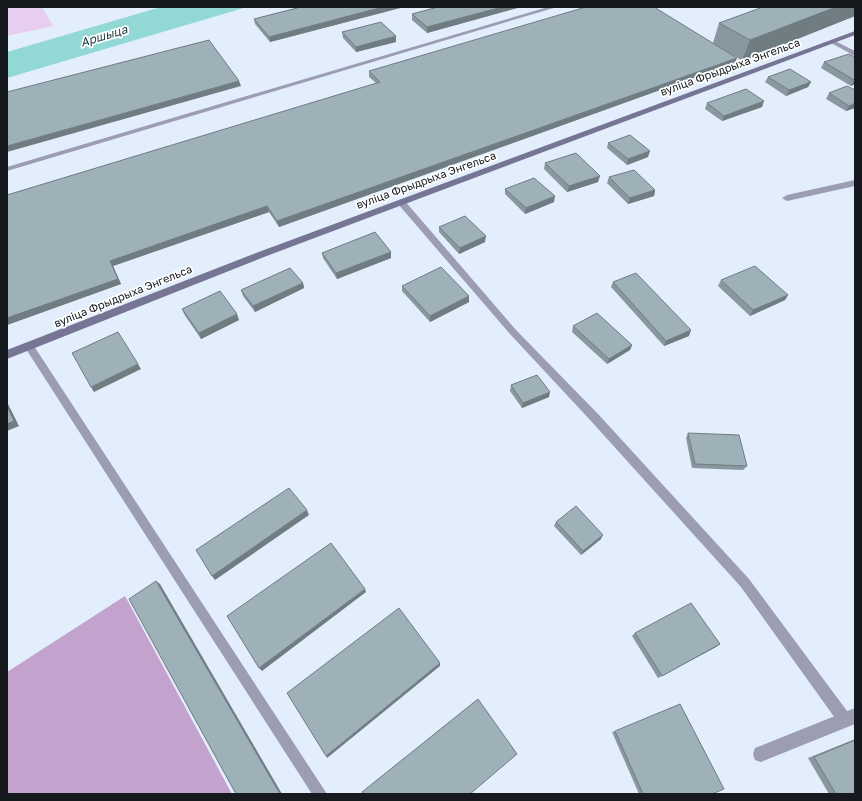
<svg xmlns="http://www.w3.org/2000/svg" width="862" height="801" font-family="'Golos Text',sans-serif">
	<rect width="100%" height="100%" fill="#e2eefc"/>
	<polygon fill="#e7cdef" points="7,7 42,7 53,26 7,36"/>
	<polygon fill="#c3a2cd" points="125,596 232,794 7,794 7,672"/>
	<polygon fill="#92d8d5" points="161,7 247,7 7,78 7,52"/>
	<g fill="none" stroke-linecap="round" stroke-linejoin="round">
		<g fill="#9c9cb2" fill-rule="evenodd">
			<polygon points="548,7 557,7 7,171 7,167"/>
			<polygon points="831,41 835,41 855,51 855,56 831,43"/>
			<polygon points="401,199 404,200 516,330 599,415 749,579 850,715 852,720 850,725 845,727 840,725 741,587 591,421 510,334 398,204 397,202"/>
			<polygon points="29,342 32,343 327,794 312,794 26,349 24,346"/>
		</g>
		<g fill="#9c9cb2" fill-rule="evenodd">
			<polygon points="855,180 855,186 787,201 782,198 787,195"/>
			<polygon points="855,708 855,724 761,762 755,760 753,754 755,748"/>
		</g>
		<polygon fill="#767594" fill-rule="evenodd" points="855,31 855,35 264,257 7,359 7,350 256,253"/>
	</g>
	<g fill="#88989e">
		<polygon points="301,7 404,7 270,42 255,24 254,19"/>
		<polygon points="438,7 521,7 427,33 412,20 412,14"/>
		<polygon points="855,7 855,16 742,61 735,56 735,63 279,227 269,212 113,266 121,284 7,325 376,83 369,77 369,71 713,43 719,23"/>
		<polygon points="342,32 396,42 356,52 343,38"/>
		<polygon points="855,57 855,84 851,86 821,68 824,62"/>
		<polygon points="768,77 811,82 808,87 786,96 765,82"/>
		<polygon points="829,93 855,108 846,111 826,99"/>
		<polygon points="707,103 762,107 722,121 705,109"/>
		<polygon points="608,143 648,157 627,165 607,148"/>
		<polygon points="545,163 598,182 567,192 544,169"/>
		<polygon points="609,177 655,190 654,196 628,204 607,183"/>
		<polygon points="505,189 554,202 525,214 505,194"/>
		<polygon points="439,227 485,242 459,254 439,232"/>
		<polygon points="391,252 391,258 337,279 323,258 322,253"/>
		<polygon points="721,280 788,295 785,300 750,316 718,286"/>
		<polygon points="613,282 689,336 664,346 611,287"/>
		<polygon points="303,283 304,288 255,312 243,296 241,290"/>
		<polygon points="402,286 469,296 469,302 430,322 402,291"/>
		<polygon points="182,309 239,320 201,339 184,314"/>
		<polygon points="573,326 632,345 630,350 607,364 572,332"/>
		<polygon points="511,385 549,397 522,408 510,391"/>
		<polygon points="688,433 747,466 743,470 692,468 686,438"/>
		<polygon points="556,522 601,539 581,555 554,526"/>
		<polygon points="635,633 720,644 716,647 658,678 632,636"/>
		<polygon points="615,731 712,794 639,794 612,732"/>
		<polygon points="855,739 855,794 829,794 808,758"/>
	</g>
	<g fill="#6f7c81">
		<polygon points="383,7 404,7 270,42 269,37"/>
		<polygon points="502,7 521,7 427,33 427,27"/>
		<polygon points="836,7 855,7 855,16 742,61 750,40"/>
		<polygon points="396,36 396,42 356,52 356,47"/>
		<polygon points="737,58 735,63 279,227 277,221"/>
		<polygon points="854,80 855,80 855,84 851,86"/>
		<polygon points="239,81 241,86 7,152 7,146"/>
		<polygon points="811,82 808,87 786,96 789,90"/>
		<polygon points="764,101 762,107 722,121 724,116"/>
		<polygon points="855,103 855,108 846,111 849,106"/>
		<polygon points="650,151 648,157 627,165 628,159"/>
		<polygon points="600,176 598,182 567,192 569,186"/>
		<polygon points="655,190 654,196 628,204 630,198"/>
		<polygon points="555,196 554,202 525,214 526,208"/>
		<polygon points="267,206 269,212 113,266 121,284 7,325 7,318 110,261"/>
		<polygon points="486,236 485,242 459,254 460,248"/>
		<polygon points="391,252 391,258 337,279 336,273"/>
		<polygon points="303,283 304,288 255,312 253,306"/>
		<polygon points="788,295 785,300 750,316 753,310"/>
		<polygon points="469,296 469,302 430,322 430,316"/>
		<polygon points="237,314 239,320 201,339 199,333"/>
		<polygon points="691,330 689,336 664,346 666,341"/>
		<polygon points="632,345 630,350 607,364 609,359"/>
		<polygon points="138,364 141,369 94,392 91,387"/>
		<polygon points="550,392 549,397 522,408 523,403"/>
		<polygon points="7,402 19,426 7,431"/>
		<polygon points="307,510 309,515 215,580 212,576"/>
		<polygon points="603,535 601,539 581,555 583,551"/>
		<polygon points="156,581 160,584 282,794 280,794"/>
		<polygon points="365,589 366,592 262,671 259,668"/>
		<polygon points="720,644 716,647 658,678 662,676"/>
		<polygon points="440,663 440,666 327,758 326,756"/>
	</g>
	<g fill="#9eb1b8" stroke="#6f7c81">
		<polygon points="301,7 383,7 269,37 254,19"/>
		<polygon points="438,7 502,7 427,27 412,14"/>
		<polygon points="586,7 654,7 737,58 277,221 267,206 110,261 118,279 7,318 7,195 380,82 369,71"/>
		<polygon points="763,7 836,7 750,40 719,23"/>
		<polygon points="381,22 396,36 356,47 342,32"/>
		<polygon points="209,40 239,81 7,146 7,92"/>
		<polygon points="849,54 855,57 855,80 854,80 824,62"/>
		<polygon points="790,69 811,82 789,90 768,77"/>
		<polygon points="847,86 855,90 855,103 849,106 829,93"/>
		<polygon points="746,89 764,101 724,116 707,103"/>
		<polygon points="630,135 650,151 628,159 608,143"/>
		<polygon points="576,153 600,176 569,186 545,163"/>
		<polygon points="634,170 655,190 630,198 609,177"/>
		<polygon points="534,178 555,196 526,208 505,189"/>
		<polygon points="465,216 486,236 460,248 439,227"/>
		<polygon points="375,232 391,252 336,273 322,253"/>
		<polygon points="755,266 788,295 753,310 721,280"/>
		<polygon points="441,267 469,296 430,316 402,286"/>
		<polygon points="290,268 303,283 253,306 241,290"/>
		<polygon points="636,273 691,330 666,341 613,282"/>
		<polygon points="220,291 237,314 199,333 182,309"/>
		<polygon points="597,313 632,345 609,359 573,326"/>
		<polygon points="118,332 138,364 91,387 72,353"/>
		<polygon points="537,375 550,392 523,403 511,385"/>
		<polygon points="7,406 14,421 7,424"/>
		<polygon points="688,433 739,435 747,466 695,464"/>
		<polygon points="289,488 307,510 212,576 196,550"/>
		<polygon points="576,506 603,535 583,551 556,522"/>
		<polygon points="331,543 365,589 259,668 227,616"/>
		<polygon points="156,581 280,794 236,794 129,599"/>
		<polygon points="691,603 720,644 662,676 635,633"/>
		<polygon points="399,608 440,663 326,756 287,693"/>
		<polygon points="478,699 517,754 470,794 363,794 362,792"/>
		<polygon points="680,704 724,789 712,794 643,794 615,731"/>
		<polygon points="855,740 855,794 836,794 814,757"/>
	</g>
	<g text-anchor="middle" stroke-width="3.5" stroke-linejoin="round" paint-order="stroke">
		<g font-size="11" fill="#161a1f" stroke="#fff">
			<text transform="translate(730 67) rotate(-20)" y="4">вуліца Фрыдрыха Энгельса</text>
			<text transform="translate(426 180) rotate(-20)" y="4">вуліца Фрыдрыха Энгельса</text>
			<text transform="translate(123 296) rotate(-22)" y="4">вуліца Фрыдрыха Энгельса</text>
		</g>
		<g font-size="12" font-style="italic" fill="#1c3e3d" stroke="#fff">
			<text transform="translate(104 36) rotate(-17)" y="4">Аршыца</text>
		</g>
	</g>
	<rect width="862" height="801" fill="none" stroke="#161a1f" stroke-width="16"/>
</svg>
